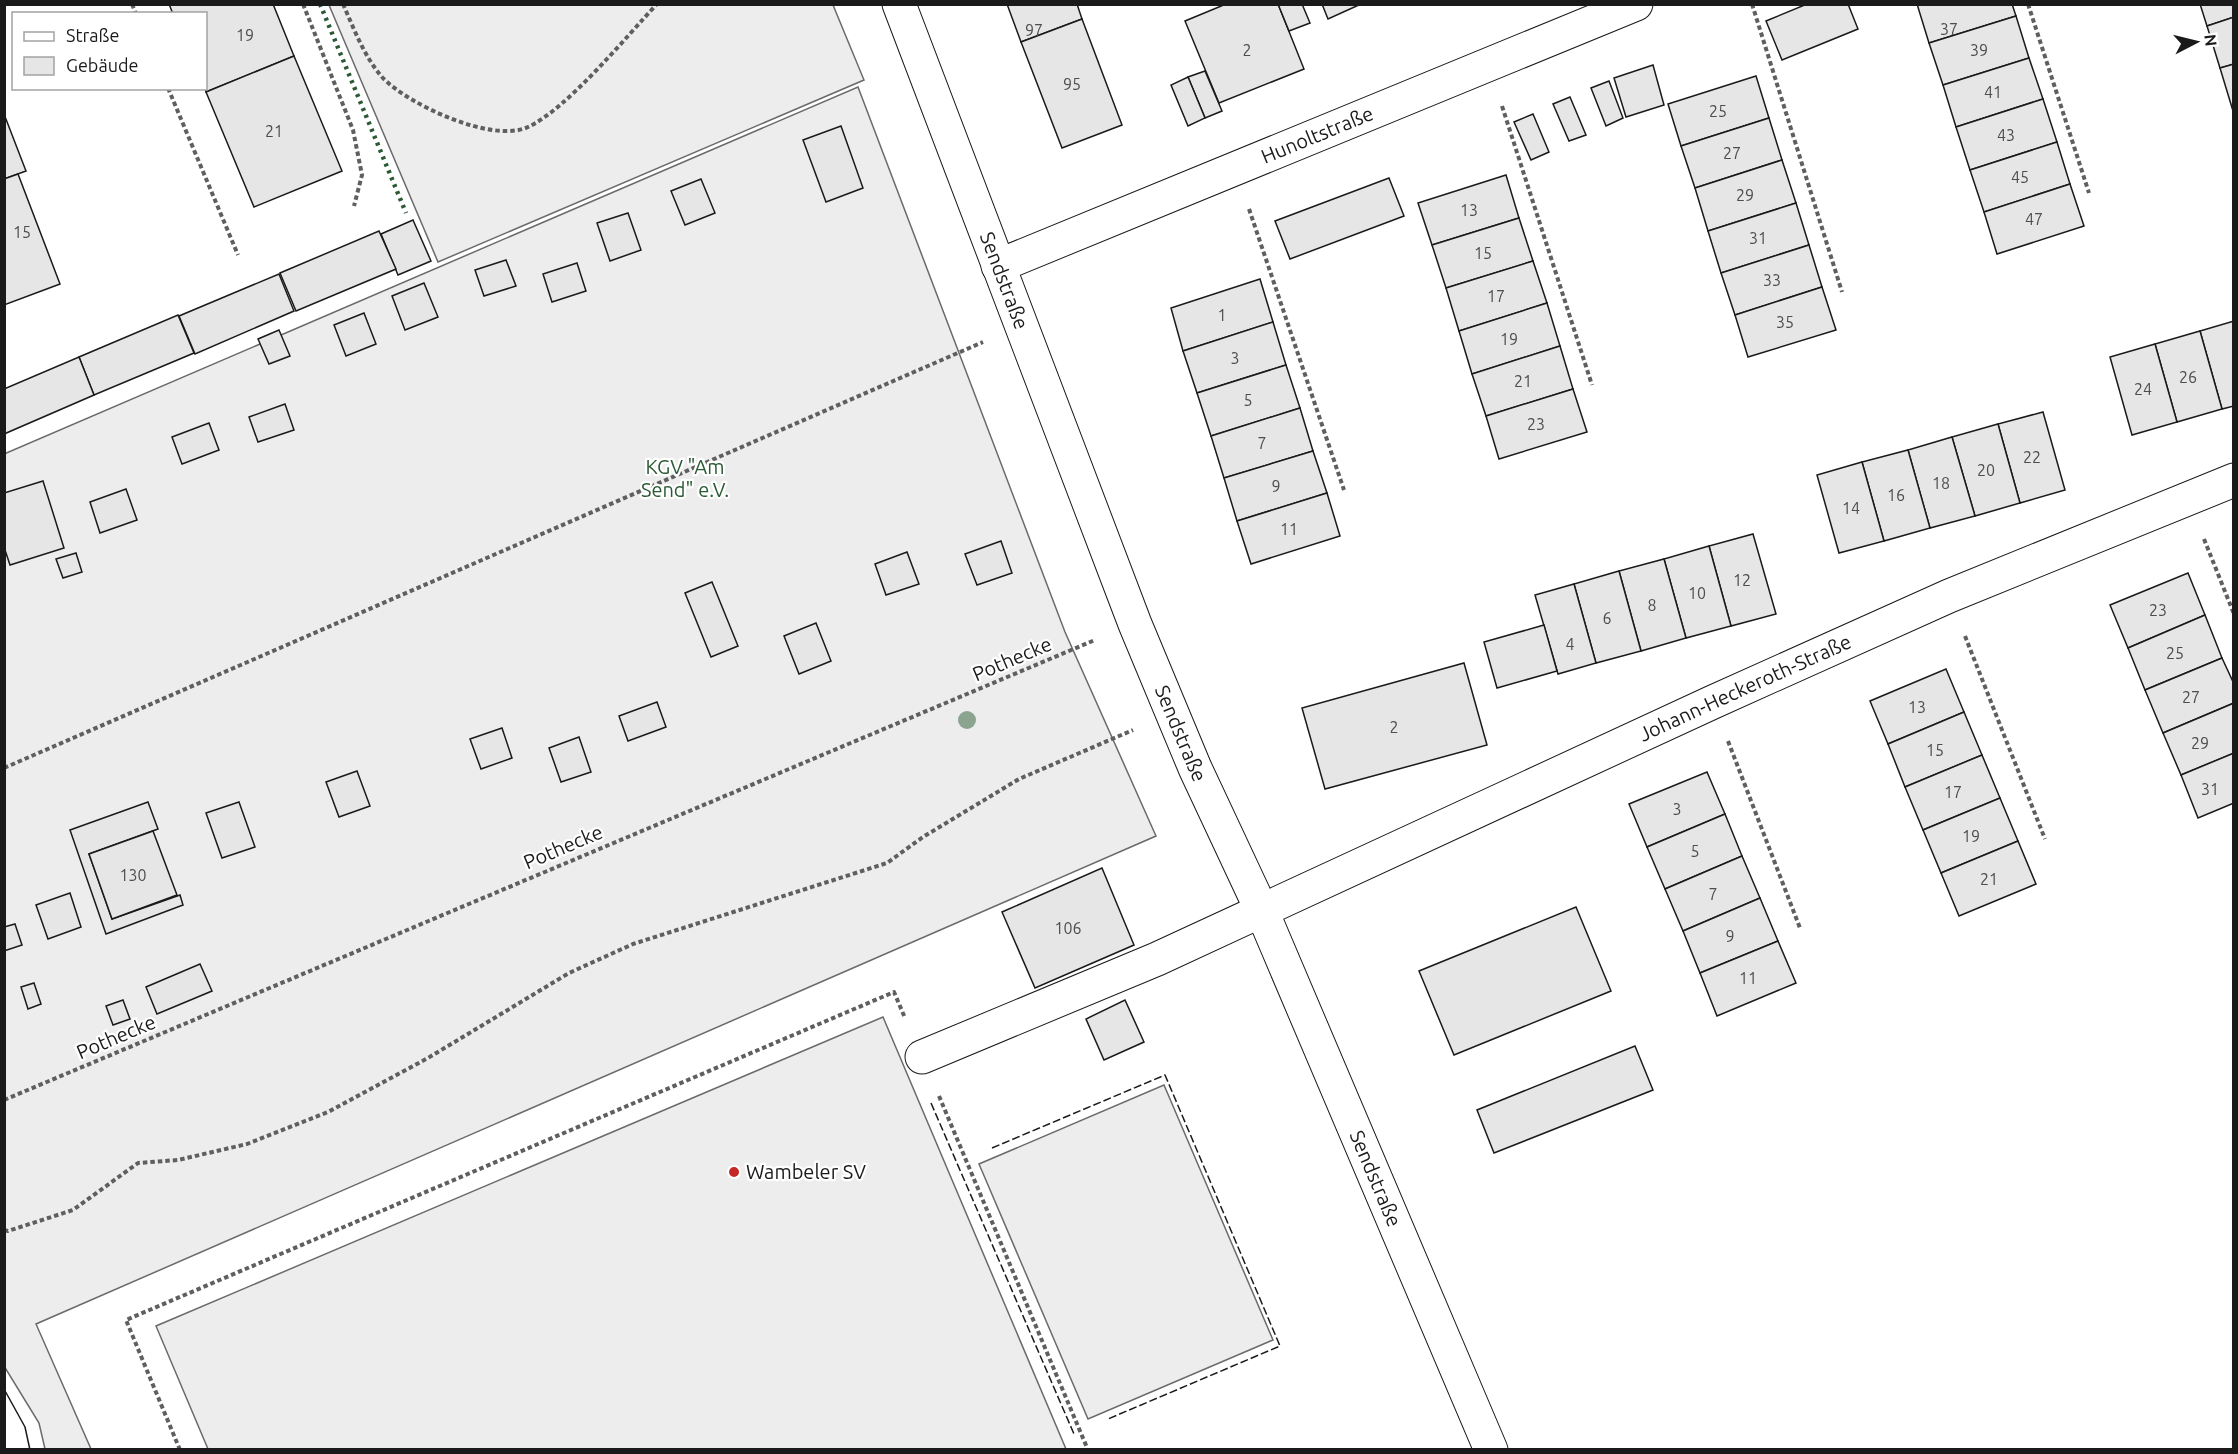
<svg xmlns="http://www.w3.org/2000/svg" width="2238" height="1454" font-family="Ubuntu,sans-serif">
	<rect width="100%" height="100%" fill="#fff"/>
	<g fill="#ededed" stroke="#6a6a6a" stroke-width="1.5">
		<polygon points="329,5 833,5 864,80 438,262"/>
		<polygon points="858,87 1065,632 1156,836 36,1324 91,1449 45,1449 39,1423 4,1366 4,454"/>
		<polygon points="883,1017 1066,1449 208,1449 156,1326"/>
		<polygon points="1164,1085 1273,1340 1088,1419 979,1164"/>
	</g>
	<g fill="#e6e6e6" stroke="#1a1a1a" stroke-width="1.5">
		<polygon points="169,4 273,4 294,56 206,92 206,14 173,14"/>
		<polygon points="1007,4 1077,4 1082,19 1021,42"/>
		<polygon points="1226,4 1278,4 1304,69 1219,103 1185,21"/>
		<polygon points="1278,4 1302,4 1310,23 1289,31"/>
		<polygon points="1322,4 1361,4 1328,19"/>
		<polygon points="1807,4 1848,4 1858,29 1782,60 1766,21"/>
		<polygon points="1917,4 2012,4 2016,16 1929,43"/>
		<polygon points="2200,4 2234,4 2234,17 2207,26"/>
		<polygon points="2016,16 2029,58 1943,85 1929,43"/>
		<polygon points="2234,17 2234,64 2220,68 2207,26"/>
		<polygon points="1082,19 1122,125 1062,148 1021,42"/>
		<polygon points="294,56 342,171 254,207 206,92"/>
		<polygon points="2029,58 2043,99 1956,127 1943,85"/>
		<polygon points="2234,64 2234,111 2233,111 2220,68"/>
		<polygon points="1653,65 1664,105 1626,117 1614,78"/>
		<polygon points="1205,71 1222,111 1205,118 1188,77"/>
		<polygon points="1756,76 1769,118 1681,146 1668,104"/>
		<polygon points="1188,77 1205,118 1188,126 1171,85"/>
		<polygon points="1609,81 1623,118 1606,126 1591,88"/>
		<polygon points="1570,97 1586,135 1569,141 1553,104"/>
		<polygon points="2043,99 2057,142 1970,170 1956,127"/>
		<polygon points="4,114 26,171 4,179"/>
		<polygon points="1533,114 1549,152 1531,160 1514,122"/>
		<polygon points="1769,118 1782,160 1695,188 1681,146"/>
		<polygon points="841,126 863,188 826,202 803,140"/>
		<polygon points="2057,142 2070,184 1984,212 1970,170"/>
		<polygon points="1782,160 1796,203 1708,231 1695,188"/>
		<polygon points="18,174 60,284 4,305 4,179"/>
		<polygon points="1506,175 1519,218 1432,245 1418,203"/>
		<polygon points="1389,178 1404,216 1290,259 1275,221"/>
		<polygon points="701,179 715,213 685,225 671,191"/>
		<polygon points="2070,184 2084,226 1997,254 1984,212"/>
		<polygon points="1796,203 1809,245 1721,273 1708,231"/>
		<polygon points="628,213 641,250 610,261 597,223"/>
		<polygon points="1519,218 1533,261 1446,288 1432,245"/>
		<polygon points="413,220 431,261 398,275 381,234"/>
		<polygon points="379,231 396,269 296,311 280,273"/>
		<polygon points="1809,245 1822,287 1735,315 1721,273"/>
		<polygon points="506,260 516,286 484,296 475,270"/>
		<polygon points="1533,261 1547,303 1459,331 1446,288"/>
		<polygon points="577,263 586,291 552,302 543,274"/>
		<polygon points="279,274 294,311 195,354 179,316"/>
		<polygon points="1260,279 1273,322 1183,351 1171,308"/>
		<polygon points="424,283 438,317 405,330 392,296"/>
		<polygon points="1822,287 1836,330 1748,357 1735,315"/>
		<polygon points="1547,303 1560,346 1472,374 1459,331"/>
		<polygon points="364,313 376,344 346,356 334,325"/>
		<polygon points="178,315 194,353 94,395 79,357"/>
		<polygon points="2234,321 2234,406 2222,409 2200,331"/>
		<polygon points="1273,322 1286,365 1197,393 1183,351"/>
		<polygon points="279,330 290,356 269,364 258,339"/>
		<polygon points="2200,331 2222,409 2177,422 2155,344"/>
		<polygon points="2155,344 2177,422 2132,435 2110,357"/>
		<polygon points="1560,346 1573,389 1486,416 1472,374"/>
		<polygon points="79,357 94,395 4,434 4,389"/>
		<polygon points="1286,365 1300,408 1211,436 1197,393"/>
		<polygon points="1573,389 1587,432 1499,459 1486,416"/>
		<polygon points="285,404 294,430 258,442 249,417"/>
		<polygon points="1300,408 1313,451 1224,478 1211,436"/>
		<polygon points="2043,412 2065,490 2020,503 1998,424"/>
		<polygon points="209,423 219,450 182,464 172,437"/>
		<polygon points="1998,424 2020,503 1975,516 1952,437"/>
		<polygon points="1952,437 1975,516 1930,528 1908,450"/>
		<polygon points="1908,450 1930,528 1884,541 1862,462"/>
		<polygon points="1313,451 1327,493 1237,521 1224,478"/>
		<polygon points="1862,462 1884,541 1839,553 1817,475"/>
		<polygon points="43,481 64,548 10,565 4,547 4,493"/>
		<polygon points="126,489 137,520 100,533 90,502"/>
		<polygon points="1327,493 1340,536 1251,564 1237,521"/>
		<polygon points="1753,534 1776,614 1731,626 1709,546"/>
		<polygon points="1001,541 1012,573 977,585 965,554"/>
		<polygon points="1709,546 1731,626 1686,638 1664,559"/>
		<polygon points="907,552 919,584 886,595 875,564"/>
		<polygon points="76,553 82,572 63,578 56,559"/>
		<polygon points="1664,559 1686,638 1641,651 1619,571"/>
		<polygon points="1619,571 1641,651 1596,663 1574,584"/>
		<polygon points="2188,573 2205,615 2128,648 2110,605"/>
		<polygon points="712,582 738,646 711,657 685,593"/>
		<polygon points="1574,584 1596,663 1558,674 1535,595"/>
		<polygon points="2205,615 2222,658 2145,690 2128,648"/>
		<polygon points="816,623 831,661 799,674 784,636"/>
		<polygon points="1544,625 1557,671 1497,688 1484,642"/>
		<polygon points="2222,658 2234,684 2234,703 2163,733 2145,690"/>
		<polygon points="1464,663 1487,745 1325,789 1302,708"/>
		<polygon points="1946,669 1964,712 1888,744 1870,701"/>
		<polygon points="657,702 666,727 628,741 619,716"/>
		<polygon points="2234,703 2234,753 2181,775 2163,733"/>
		<polygon points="1964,712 1982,755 1905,787 1888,744"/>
		<polygon points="502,728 512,758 481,769 470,739"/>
		<polygon points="579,737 591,772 561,782 549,748"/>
		<polygon points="2234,753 2234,803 2198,818 2181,775"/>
		<polygon points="1982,755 2000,798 1923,830 1905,787"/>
		<polygon points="357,771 370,806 339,817 326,782"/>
		<polygon points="1707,772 1725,814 1647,847 1629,804"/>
		<polygon points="2000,798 2018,841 1941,873 1923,830"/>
		<polygon points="148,802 158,829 89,854 112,919 180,895 183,905 106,934 70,830"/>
		<polygon points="239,802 255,847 222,858 206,813"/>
		<polygon points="1725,814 1742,856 1665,889 1647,847"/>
		<polygon points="153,831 177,895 112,919 89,854"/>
		<polygon points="2018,841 2036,884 1959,916 1941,873"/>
		<polygon points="1742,856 1760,898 1683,931 1665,889"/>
		<polygon points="1102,868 1134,945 1035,988 1002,912"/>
		<polygon points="70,893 81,927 48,939 36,905"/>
		<polygon points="1760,898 1778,941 1700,973 1683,931"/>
		<polygon points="1576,907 1611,991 1454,1055 1419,971"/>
		<polygon points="15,924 22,945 4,951 4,927"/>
		<polygon points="1778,941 1796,983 1717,1016 1700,973"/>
		<polygon points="200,964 212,991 157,1014 146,987"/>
		<polygon points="34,983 41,1004 28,1009 21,987"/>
		<polygon points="123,1000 130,1019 113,1025 106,1006"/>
		<polygon points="1125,1000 1144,1042 1104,1060 1086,1019"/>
		<polygon points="1635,1046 1653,1090 1494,1153 1477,1110"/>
	</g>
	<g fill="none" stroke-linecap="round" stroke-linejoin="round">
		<defs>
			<g id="minor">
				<path id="s1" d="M899,4L1135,624L1195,768L1261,909L1491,1450"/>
				<path id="s2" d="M998,266L1636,4"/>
				<path id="s3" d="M922,1057L1157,959L1713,702L1949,596L2234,480"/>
			</g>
		</defs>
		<use href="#minor" stroke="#1a1a1a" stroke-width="35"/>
		<g stroke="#5f5f5f" stroke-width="4" stroke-dasharray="4.5 3" stroke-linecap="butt">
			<polyline points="132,4 136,14"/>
			<polyline points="303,4 353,130 362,175 354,206"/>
			<path d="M343,4C354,29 364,56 382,77C407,104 492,144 528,127C567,109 626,37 657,4"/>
			<polyline points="1752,4 1842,292"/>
			<polyline points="2028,4 2089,193"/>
			<polyline points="168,88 238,255"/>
			<polyline points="1502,106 1592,385"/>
			<polyline points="1249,209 1344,490"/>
			<polyline points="2204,539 2234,614"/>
			<polyline points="1965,636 2045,839"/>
			<polyline points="1728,741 1800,928"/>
			<polyline points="4,768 983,342"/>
			<polyline points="939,1096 1088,1450"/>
			<polyline points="4,1100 1095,640"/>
			<polyline points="4,1230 8,1231 73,1210 138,1163 178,1160 247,1144 328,1112 428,1058 569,973 633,944 887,863 923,837 1019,779 1133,730"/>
			<polyline points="180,1450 126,1320 894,992 905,1018"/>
		</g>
		<use href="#minor" stroke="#fff" stroke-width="33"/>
		<polyline stroke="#1a1a1a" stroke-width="1.5" points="4,1389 25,1427 30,1450"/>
		<polyline stroke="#2b5a34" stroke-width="4.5" stroke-dasharray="3 4.5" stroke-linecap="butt" points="320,4 406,213"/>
		<g stroke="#1a1a1a" stroke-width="1.5" stroke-dasharray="8 3" stroke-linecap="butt">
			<polyline points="931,1103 1074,1434"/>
			<polyline points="992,1148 1165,1075 1280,1346 1108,1419"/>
		</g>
	</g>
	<circle fill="#8aa48f" cx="967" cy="720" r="9"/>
	<circle fill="#c62828" stroke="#fff" stroke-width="2" cx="734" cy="1172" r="6"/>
	<g text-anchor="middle" stroke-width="4.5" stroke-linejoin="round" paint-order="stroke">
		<g font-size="16" fill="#4d4d4d">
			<text x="1949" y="35">37</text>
			<text x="1034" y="36">97</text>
			<text x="245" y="41">19</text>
			<text x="1247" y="56">2</text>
			<text x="1979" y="56">39</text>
			<text x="1072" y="90">95</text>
			<text x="1993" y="98">41</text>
			<text x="1718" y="117">25</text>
			<text x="274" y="137">21</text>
			<text x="2006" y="141">43</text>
			<text x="1732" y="159">27</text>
			<text x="2020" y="183">45</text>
			<text x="1745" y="201">29</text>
			<text x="1469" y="216">13</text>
			<text x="2034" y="225">47</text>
			<text x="22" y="238">15</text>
			<text x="1758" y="244">31</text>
			<text x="1483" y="259">15</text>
			<text x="1772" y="286">33</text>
			<text x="1496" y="302">17</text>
			<text x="1222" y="321">1</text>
			<text x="1785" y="328">35</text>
			<text x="1509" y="345">19</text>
			<text x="1235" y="364">3</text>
			<text x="2188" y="383">26</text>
			<text x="1523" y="387">21</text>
			<text x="2143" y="395">24</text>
			<text x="1248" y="406">5</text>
			<text x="1536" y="430">23</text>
			<text x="1262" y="449">7</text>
			<text x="2032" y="463">22</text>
			<text x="1986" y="476">20</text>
			<text x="1941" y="489">18</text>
			<text x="1276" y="492">9</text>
			<text x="1896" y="501">16</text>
			<text x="1851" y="514">14</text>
			<text x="1289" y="535">11</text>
			<text x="1742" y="586">12</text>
			<text x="1697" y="599">10</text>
			<text x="1652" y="611">8</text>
			<text x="2158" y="616">23</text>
			<text x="1607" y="624">6</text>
			<text x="1570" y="650">4</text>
			<text x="2175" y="659">25</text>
			<text x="2191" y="703">27</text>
			<text x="1917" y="713">13</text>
			<text x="1394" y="733">2</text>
			<text x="2200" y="749">29</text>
			<text x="1935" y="756">15</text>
			<text x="2210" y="795">31</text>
			<text x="1953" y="798">17</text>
			<text x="1677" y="815">3</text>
			<text x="1971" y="842">19</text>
			<text x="1695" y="857">5</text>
			<text x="133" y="881">130</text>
			<text x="1989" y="885">21</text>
			<text x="1713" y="900">7</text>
			<text x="1068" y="934">106</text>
			<text x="1730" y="942">9</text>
			<text x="1748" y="984">11</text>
		</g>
		<g font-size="20" fill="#1a1a1a" stroke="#fff">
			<text dy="7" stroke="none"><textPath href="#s2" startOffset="345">Hunoltstraße</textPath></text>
			<text dy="7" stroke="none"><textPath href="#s1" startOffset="296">Sendstraße</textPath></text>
			<text transform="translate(1012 659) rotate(-23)" y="7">Pothecke</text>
			<text dy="7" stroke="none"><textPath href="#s3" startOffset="902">Johann-Heckeroth-Straße</textPath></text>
			<text dy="7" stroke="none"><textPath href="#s1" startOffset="782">Sendstraße</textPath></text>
			<text transform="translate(563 847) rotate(-23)" y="7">Pothecke</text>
			<text transform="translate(116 1037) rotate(-23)" y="7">Pothecke</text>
			<text dy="7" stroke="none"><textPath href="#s1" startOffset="1268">Sendstraße</textPath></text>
		</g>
		<g font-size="20" fill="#2b5a34" stroke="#fff">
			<text x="685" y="474">KGV "Am<tspan x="685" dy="23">Send" e.V.</tspan></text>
		</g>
		<g font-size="20" fill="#1a1a1a" stroke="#fff" text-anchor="start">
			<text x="746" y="1179">Wambeler SV</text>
		</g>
	</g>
	<rect width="2238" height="1454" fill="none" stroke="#1a1a1a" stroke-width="12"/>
	<rect x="12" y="12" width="195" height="78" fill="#ffffff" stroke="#a3a3a3" stroke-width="1.5"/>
	<rect x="24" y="32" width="30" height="9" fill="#ffffff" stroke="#a3a3a3" stroke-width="1.5"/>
	<text x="66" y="42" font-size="18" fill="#1a1a1a">Straße</text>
	<rect x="24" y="57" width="30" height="18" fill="#e6e6e6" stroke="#a3a3a3" stroke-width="1.5"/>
	<text x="66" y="72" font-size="18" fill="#1a1a1a">Gebäude</text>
	<g transform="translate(2196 42) rotate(83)" stroke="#ffffff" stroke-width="4.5" paint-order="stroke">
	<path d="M0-4.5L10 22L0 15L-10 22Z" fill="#1a1a1a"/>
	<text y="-9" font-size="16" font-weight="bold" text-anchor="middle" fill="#1a1a1a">N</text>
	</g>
</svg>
